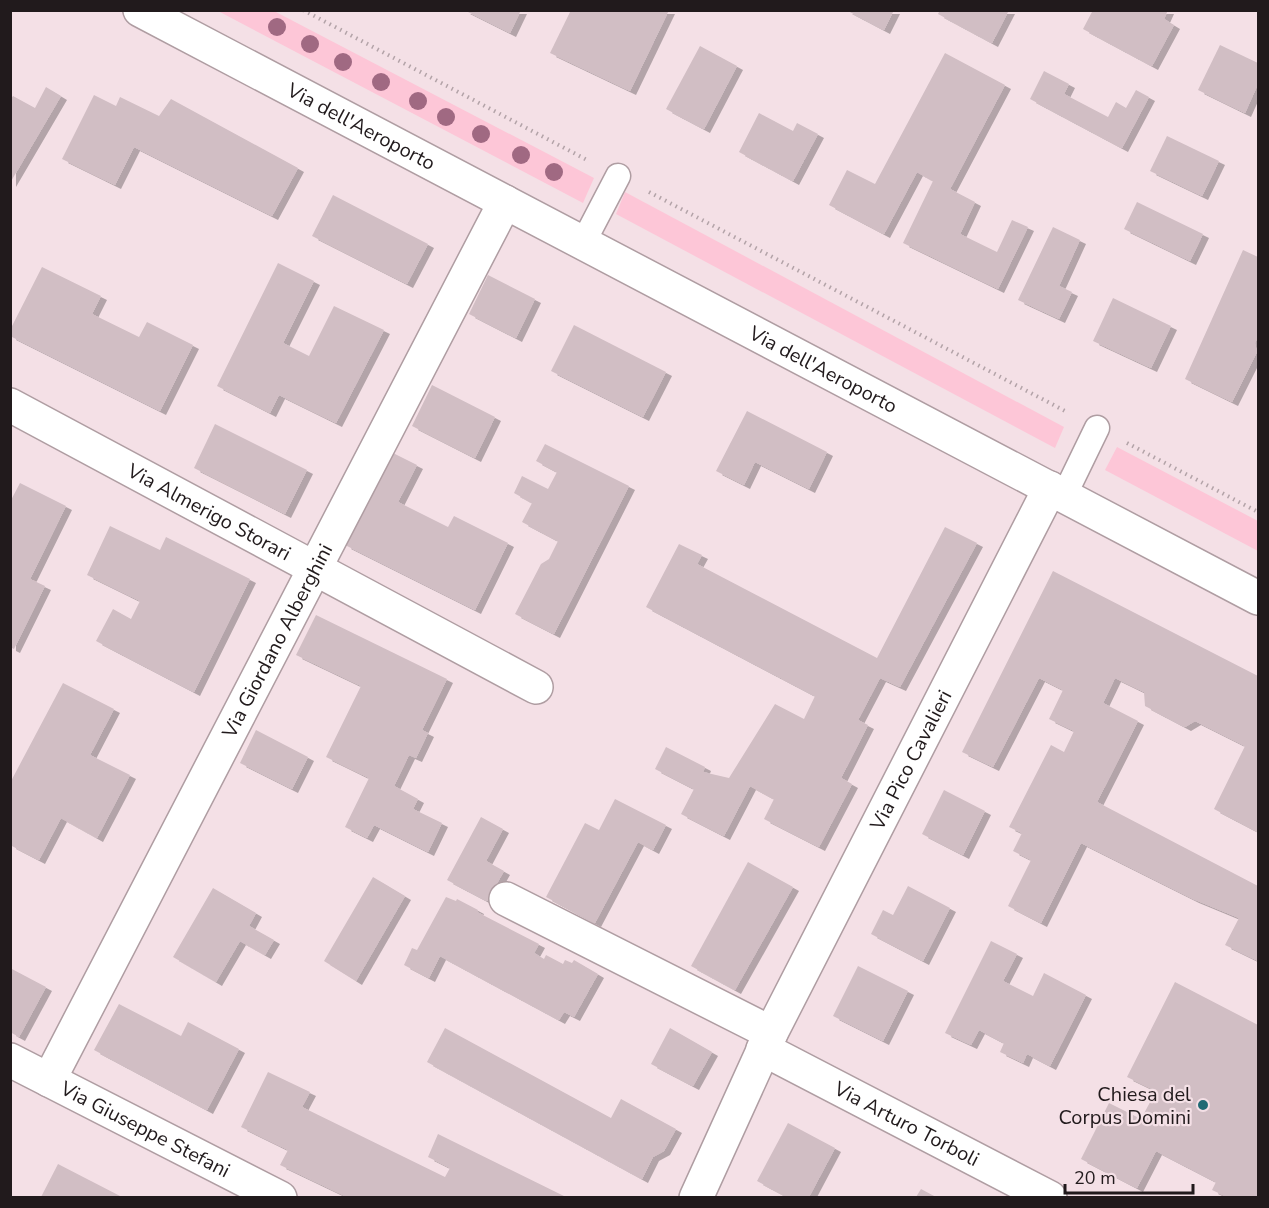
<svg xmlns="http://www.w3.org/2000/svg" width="1269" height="1208" font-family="'Nunito Sans',sans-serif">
	<defs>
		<filter id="shadow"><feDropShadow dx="6" dy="4" stdDeviation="0" flood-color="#0004"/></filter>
	</defs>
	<rect width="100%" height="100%" fill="#f4e0e6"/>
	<g fill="#fdc6d7">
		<polygon points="218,11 274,11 594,178 583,203"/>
		<polygon points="625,192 1064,427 1055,448 616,214"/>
		<polygon points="1117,447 1258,521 1258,551 1105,470"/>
	</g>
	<g fill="#d1bec4" filter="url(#shadow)">
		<polygon points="464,10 521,10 510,33"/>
		<polygon points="571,10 669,10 630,91 550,53"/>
		<polygon points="846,10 894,10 884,30"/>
		<polygon points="940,10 1009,10 992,43 938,14"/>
		<polygon points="1093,10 1168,10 1164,19 1174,25 1152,66 1083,29"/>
		<polygon points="1220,45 1258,63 1258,84 1245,113 1198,90"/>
		<polygon points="700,46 737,66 704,129 666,109"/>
		<polygon points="945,53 1005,85 950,189 975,202 960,234 997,252 1012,220 1028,227 998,289 903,243 933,181 917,172 884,234 829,205 847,170 875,184"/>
		<polygon points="1044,71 1069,84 1064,94 1108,117 1116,102 1126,108 1136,90 1149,97 1122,148 1030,99"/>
		<polygon points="46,87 61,96 10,183 10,100 13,96 35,108"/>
		<polygon points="94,95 116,106 120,97 159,116 171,99 298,168 272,216 134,147 115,185 62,159"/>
		<polygon points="759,113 793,131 797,123 818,134 793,181 739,152"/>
		<polygon points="1167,136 1219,161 1202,196 1150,171"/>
		<polygon points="333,195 428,244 407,284 312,236"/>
		<polygon points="1137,202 1203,234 1190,261 1124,229"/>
		<polygon points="1053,227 1080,240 1059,286 1072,292 1059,319 1018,300"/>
		<polygon points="1243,250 1258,257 1258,336 1255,343 1257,352 1232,402 1185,379"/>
		<polygon points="278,263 314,281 283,343 309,356 334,306 384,330 336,423 279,395 270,413 217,386"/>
		<polygon points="42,267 101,296 92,314 139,337 147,322 193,345 160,411 10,336 10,330"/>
		<polygon points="488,275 535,299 516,338 469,314"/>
		<polygon points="1113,298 1171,326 1151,368 1093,341"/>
		<polygon points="574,325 666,372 643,417 551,371"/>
		<polygon points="432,385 495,417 475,458 412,426"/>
		<polygon points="747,411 827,452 809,489 755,462 744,485 716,471"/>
		<polygon points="215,424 307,470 285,514 194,468"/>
		<polygon points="545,444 629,486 554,634 515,614 541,564 549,559 558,541 522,522 532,503 514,493 522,476 548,489 557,472 536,461"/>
		<polygon points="391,452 417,465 398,502 448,527 454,516 508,543 475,610 345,545"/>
		<polygon points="20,483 66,506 30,579 45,586 14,649 10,647 10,502"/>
		<polygon points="110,526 160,550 166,537 250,579 194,692 96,641 113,609 131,619 140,601 87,575"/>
		<polygon points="945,527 977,543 900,687 880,678 858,720 868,725 841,778 852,784 819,847 764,819 774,799 750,786 724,836 681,814 694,789 655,769 666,747 705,767 703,772 729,778 775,704 804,719 815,696 646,607 679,544 702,555 697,564 877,658"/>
		<polygon points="1053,571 1258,676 1258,832 1214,809 1245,746 1195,721 1185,727 1145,706 1144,692 1115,678 1103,703 1138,721 1097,802 1258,886 1258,961 1225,945 1239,918 1193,899 1081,843 1041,923 1008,906 1031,860 1013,851 1022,833 1009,827 1051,745 1064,752 1074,731 1049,719 1063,690 1039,678 993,767 962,752"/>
		<polygon points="316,615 447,679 422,730 428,733 416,758 409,755 394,786 418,799 413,809 442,823 428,852 374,825 367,838 345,827 369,778 326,757 361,686 296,655"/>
		<polygon points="63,683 114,709 90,755 130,775 97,838 61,818 39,860 10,845 10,783"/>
		<polygon points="256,730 308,757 292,789 240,763"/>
		<polygon points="944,790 985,811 963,855 922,834"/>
		<polygon points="615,799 666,825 653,850 638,842 595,923 546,897 585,823 599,830"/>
		<polygon points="481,817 503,829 486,861 504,871 487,901 447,880"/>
		<polygon points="748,862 793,887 735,990 691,966"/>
		<polygon points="373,877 405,896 356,981 324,961"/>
		<polygon points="908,886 950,908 923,961 871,934 883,910 893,915"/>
		<polygon points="213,888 256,913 249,926 274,940 265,955 240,941 216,982 173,957"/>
		<polygon points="446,897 456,901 457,899 478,910 477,912 539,944 534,953 544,959 546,955 563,964 565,960 572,963 574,960 598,974 574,1017 564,1012 559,1020 440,956 429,978 404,965 412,948 417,950"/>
		<polygon points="991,941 1017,954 1003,981 1033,996 1044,973 1086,995 1050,1066 1027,1054 1023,1063 1000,1052 1004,1043 979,1030 971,1045 945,1033"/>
		<polygon points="858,966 908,991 883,1041 833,1016"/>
		<polygon points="10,968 46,987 19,1037 10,1032"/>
		<polygon points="1175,982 1258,1025 1258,1197 1227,1197 1212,1190 1216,1182 1156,1151 1137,1188 1081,1159 1109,1103 1141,1119 1156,1091 1127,1077"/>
		<polygon points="119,1004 181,1036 188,1022 239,1049 207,1110 94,1050"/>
		<polygon points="445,1028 611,1118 621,1099 676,1129 664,1151 653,1157 642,1179 427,1062"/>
		<polygon points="670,1028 712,1052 693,1086 651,1064"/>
		<polygon points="268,1072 310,1092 302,1107 445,1177 450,1168 428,1157 438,1134 566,1197 347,1197 280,1165 288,1150 241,1127"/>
		<polygon points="788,1123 835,1148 809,1197 787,1197 757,1181"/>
		<polygon points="58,1164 122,1197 41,1197"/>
		<polygon points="921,1189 936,1197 916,1197"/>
	</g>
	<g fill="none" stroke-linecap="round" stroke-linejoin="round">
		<defs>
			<g id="lane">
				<polyline points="583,243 618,176"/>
				<polyline points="1064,496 1097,428"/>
			</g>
			<g id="street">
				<path id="s1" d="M140,10L1258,598"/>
				<path id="s2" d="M10,405L536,687"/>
				<polyline points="506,899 771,1033"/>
				<path id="s3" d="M763,1049L1050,1198"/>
				<path id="s4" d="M10,1060L280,1198"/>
				<path id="s5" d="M49,1080L505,202"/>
				<path id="s6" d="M696,1198L771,1033L1050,488"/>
			</g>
		</defs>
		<use href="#lane" stroke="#af9da2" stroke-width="27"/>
		<use href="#street" stroke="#af9da2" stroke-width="36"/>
		<g stroke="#b3a3a8" stroke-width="4" stroke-dasharray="1.5 4.5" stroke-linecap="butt">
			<polyline points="303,10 589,161"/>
			<polyline points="649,192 1067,412"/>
			<polyline points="1127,443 1258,512"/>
		</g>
		<use href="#lane" stroke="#fff" stroke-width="24"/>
		<use href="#street" stroke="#fff" stroke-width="33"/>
	</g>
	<g fill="#a06982">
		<circle cx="277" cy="27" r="9"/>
		<circle cx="310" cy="44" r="9"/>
		<circle cx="343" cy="62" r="9"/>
		<circle cx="381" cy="82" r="9"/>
		<circle cx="418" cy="101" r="9"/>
		<circle cx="446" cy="117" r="9"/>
		<circle cx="481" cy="134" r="9"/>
		<circle cx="521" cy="155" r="9"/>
		<circle cx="554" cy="172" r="9"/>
	</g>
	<circle fill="#216b75" stroke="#f4e0e6" stroke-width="2" cx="1203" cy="1105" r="6"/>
	<g text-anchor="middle" stroke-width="4.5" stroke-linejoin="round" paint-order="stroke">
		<g font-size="20" fill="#211a1c" stroke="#f4e0e6">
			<text dy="7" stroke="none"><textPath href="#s1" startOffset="250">Via dell'Aeroporto</textPath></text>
			<text dy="7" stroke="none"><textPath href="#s1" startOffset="772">Via dell'Aeroporto</textPath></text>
			<text dy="7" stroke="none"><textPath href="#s2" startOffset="226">Via Almerigo Storari</textPath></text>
			<text dy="7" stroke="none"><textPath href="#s5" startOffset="495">Via Giordano Alberghini</textPath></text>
			<text dy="7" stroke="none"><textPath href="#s6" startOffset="488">Via Pico Cavalieri</textPath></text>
			<text dy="7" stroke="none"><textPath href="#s3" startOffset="162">Via Arturo Torboli</textPath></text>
			<text dy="7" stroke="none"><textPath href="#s4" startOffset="152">Via Giuseppe Stefani</textPath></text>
		</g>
		<g font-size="20" fill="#211a1c" stroke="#f4e0e6" text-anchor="end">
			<text x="1191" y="1101">Chiesa del<tspan x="1191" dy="23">Corpus Domini</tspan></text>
		</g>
	</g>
	<rect width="1269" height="1208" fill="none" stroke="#211a1c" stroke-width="24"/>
	<path d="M1065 1184v9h128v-9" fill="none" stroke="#211a1c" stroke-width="3"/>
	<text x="1074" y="1184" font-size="18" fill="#211a1c" stroke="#f4e0e6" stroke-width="4.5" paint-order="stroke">20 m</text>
</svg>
